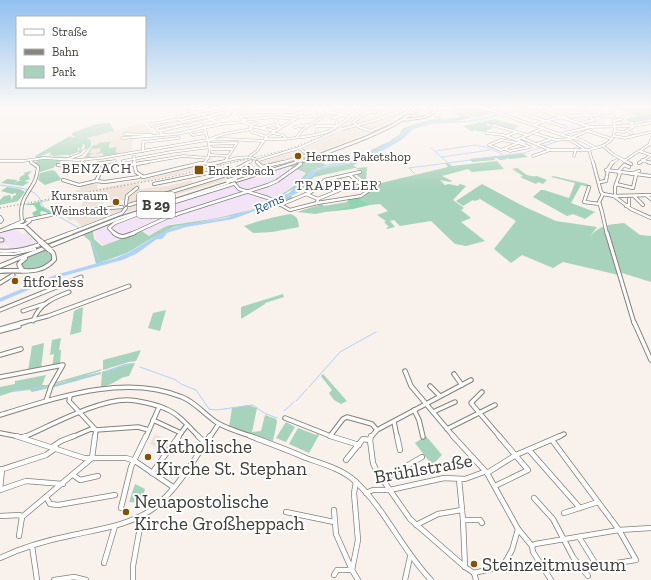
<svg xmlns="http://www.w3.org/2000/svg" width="651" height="580" font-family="'Zilla Slab',serif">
	<rect width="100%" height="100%" fill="#f8f1ec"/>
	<g fill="#efe3d9">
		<polygon points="373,107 407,107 410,109 402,115 373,130 367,130 366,131 369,132 328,149 263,167 259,162 303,149 345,130 341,127"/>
		<polygon points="144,123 155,135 123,133 124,135 123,138 133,138 131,153 94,158 84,158 88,154 93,146 92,140 88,138 102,134 100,132 104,130 115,130"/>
		<polygon points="242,159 246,160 127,185 140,184 140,189 168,186 192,180 193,186 224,177 249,163 253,164 259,171 178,194 127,212 128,208 132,206 132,204 127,200 130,193 127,193 124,200 104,201 102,206 81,207 85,194 111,188 43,200 75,193 76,190 79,190 82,186 92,184 97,184 97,189 147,179 202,164 213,165"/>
		<polygon points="121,208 123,211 121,213 83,228 74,219 70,221 68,219 63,213"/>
		<polygon points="155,434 172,443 162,457 154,454 158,448 150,444"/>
	</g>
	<g fill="#f2e3f6">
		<polygon points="542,107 602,107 606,126 587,126 573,130 551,123 554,121 524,110"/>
		<polygon points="281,168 298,169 305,174 283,194 262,204 223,217 171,224 150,235 142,230 103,245 95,238 95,230"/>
		<polygon points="16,228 22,234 27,233 36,244 21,250 17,248 11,250 6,244 0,246 0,233"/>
	</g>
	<g fill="#a7d2bb">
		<path d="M469,107H475L493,113L478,117L454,110L472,118L456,121L457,122H430L406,129L397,138L381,148L359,158L321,167L312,171L296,187L274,200L272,199C286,193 297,185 306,173L289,166L318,158H319L315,160L326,165L354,158L388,142L399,135L403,128L430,120L440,119L434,116L435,115L443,119L461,117L448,110Z"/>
		<polygon points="611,107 651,107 651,119 634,123 625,119 638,116"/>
		<polygon points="495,119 519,126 513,130 488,124 486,125 493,128 482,132 474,130 474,131 471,131 463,126"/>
		<polygon points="110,123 114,131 87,138 92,141 91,142 91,146 87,150 87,149 84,148 85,145 83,144 81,150 86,149 81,151 81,153 78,152 80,148 78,148 78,152 70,155 70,156 76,156 69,157 69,154 68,156 68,155 52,156 53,154 49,156 51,152 41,156 69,157 67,158 37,158 35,156 70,136 76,138 72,135 72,133 96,124"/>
		<polygon points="108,142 112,143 109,144 109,148 117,147 114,155 115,151 117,153 120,153 103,156 103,153 94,154 100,152 101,148 92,149 89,153 93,154 89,155 90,157 101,157 79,159 84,158 93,145 97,145 97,146 98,143"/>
		<polygon points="522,153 528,157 511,159 506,158 507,159 500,160 497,158 494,158 495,160 472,162 470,159"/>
		<polygon points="45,159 62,160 53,168 40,172 40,166 35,163 38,160"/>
		<polygon points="497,161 504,169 472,172 468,169 442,176 452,181 450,182 440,180 445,185 449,184 458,186 460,184 466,186 453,200 464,208 461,210 471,218 461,222 485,241 466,246 455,244 431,221 400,226 394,220 390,221 395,227 387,229 386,228 389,227 384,222 386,221 377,215 388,211 380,204 370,205 358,197 372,191 381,183 448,167 445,163 448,163 452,166"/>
		<polygon points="357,162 358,163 353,165 357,168 367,167 366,180 368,181 365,182 356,174 363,171 355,168 314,177 299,192 291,196 294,199 287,201 283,200 278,202 295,193 317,171 326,168"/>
		<path d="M517,168C523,171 527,178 537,176L547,180L543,184L538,182L536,184L520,177L523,176L512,169Z"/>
		<polygon points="52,170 55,171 61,179 60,180 45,185 38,180 40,173"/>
		<polygon points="32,171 28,175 30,179 24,181 29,182 23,186 1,183 7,179 18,180 13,184 18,181 21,181 19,180 20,177 25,174 28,175 23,173"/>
		<polygon points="553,176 588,184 588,187 581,185 571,203 595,212 585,219 573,214 567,216 533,197 541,190 544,190 569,198 575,183 551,177"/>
		<path d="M482,184L525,207L556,221L597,227L589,238C601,224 607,225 624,223L640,235L651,236V282L619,272V275L563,262L553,268L522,255L511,263L494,249L516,221L480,199L475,201L473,200L463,206L456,201Z"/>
		<polygon points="7,187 20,189 25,192 18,201 0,205 0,200 4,196 10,195 12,200 13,196 16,195 16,193 12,194 1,191"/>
		<path d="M269,200L270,201L236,215L174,227L152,238L127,253L96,264L90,241L83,235L93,231L94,239L102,246L142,231L149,236C156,232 165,226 171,225C204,220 240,217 269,200Z"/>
		<polygon points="347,202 351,206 316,214 297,212 322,204 324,206"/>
		<path d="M290,214C298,216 298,220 299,227L272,232L253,233L244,226C260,220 275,217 290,214Z"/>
		<path d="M46,249L53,255V260C43,267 34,273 22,268L21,264L27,257Z"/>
		<polygon points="283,294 284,297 265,303 265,304 241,319 241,307"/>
		<polygon points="83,307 81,332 70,335 74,311"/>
		<polygon points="166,310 160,331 148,328 153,313"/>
		<polygon points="61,338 59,350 61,350 60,365 52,367 54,354 50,355 52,340"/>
		<polygon points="44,343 41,369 28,371 32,346"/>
		<polygon points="141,350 136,361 129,362 103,370 103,360"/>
		<path d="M135,363L129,376C119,377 114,385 101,387L102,372L125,364Z"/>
		<polygon points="102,369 100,371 83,376 101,372 101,374 51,388 52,385 81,377 54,384 53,383"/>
		<polygon points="323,374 347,401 341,404 334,400 329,393 332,390 321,376"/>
		<polygon points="46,375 42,385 50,385 49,388 32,392 30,390 12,392 0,396 0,387 15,384 15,381"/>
		<polygon points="248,405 257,408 252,432 261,431 265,415 276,419 277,422 273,441 229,427 232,408"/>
		<polygon points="286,422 295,427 286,442 276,438"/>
		<polygon points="298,428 316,435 317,434 319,435 309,453 289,444"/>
		<polygon points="426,436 442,455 432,465 415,443"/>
		<polygon points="135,484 145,489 141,503 129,502"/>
	</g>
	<g fill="#8fd5b1">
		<polygon points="86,193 42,202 40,203 41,206 53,212 48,213 42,211 40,212 41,215 34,216 32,213 37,210 34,205 23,205"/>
		<polygon points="358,197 370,205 353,209 325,212 350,206 347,202 349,199"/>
	</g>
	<polygon fill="#b0d1fc" points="529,107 538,107 471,122 431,124 413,129 403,139 382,151 359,161 326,168 317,171 295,193 273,204 233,219 186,227 167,233 162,239 157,239 136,254 122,260 56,278 0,302 0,298 55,275 116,258 128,253 161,233 173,228 187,224 225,218 251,210 289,193 312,171 321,168 303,167 324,167 359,158 380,148 397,138 406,129 414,126 430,122 466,121"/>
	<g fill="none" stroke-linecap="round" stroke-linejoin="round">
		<g stroke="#b0d1fc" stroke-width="1">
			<polyline points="428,109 434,111"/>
			<polyline points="453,111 474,117"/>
			<polyline points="415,113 418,116 425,116"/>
			<polyline points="245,115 252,107"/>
			<polyline points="642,122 651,119"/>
			<polyline points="475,145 485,147"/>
			<polyline points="544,146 556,142"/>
			<polyline points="486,147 502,154"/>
			<polyline points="431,148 447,162"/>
			<polyline points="436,151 475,145"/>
			<polyline points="442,157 490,150"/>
			<polyline points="256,164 262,169"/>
			<polyline points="415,174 409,168 524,153 542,147"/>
			<path d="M0,185C11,187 28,187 37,195C44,203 38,206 53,214"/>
			<polyline points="56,215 79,228"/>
			<polyline points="82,230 91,240 99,261 103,263"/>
			<polyline points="140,367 176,380 181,384 196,390 209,409 216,410 253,405 264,413 277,418"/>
			<polyline points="103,372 131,364"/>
			<polyline points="77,379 100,373"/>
			<polyline points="52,386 71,381"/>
			<polyline points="309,387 340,352 376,332"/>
			<polyline points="13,391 49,387"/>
			<polyline points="296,401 307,389"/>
			<polyline points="284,411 294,402"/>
		</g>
		<defs>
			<g id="minor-far4">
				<polyline points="179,107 203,115 221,124"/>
				<polyline points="234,107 244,122 250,125 252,132 267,137"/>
				<polyline points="325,107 326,111 330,113"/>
				<polyline points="384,107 375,112 367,112 353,122 359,127 371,131 398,118 395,116"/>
				<polyline points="481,107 565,136 581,140 594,147"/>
				<polyline points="576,107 594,120 580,123"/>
				<polyline points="580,107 590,107"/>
				<polyline points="593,107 596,108 599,115"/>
				<polyline points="192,109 204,109"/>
				<polyline points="538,109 590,127"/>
				<polyline points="243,110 247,107"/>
				<polyline points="216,111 222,113"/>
				<polyline points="253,112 282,112"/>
				<polyline points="287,112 302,113"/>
				<polyline points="331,112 350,117"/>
				<polyline points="523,114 565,127"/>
				<polyline points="177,117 221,107"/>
				<polyline points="209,117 226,112 230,114"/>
				<polyline points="242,117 249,115 258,107"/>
				<polyline points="279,117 276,121 279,126"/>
				<polyline points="299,117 317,116 316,107"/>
				<polyline points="331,118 338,117 349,107"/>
				<polyline points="398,118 410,109 409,108"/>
				<polyline points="180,120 216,111"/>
				<polyline points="243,120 275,117 295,119"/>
				<polyline points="615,120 622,119"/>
				<polyline points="183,122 207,117"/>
				<polyline points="616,123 629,122"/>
				<polyline points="250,125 258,123"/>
				<polyline points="492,125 528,135"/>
				<path d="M534,125C560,115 585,114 613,116"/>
				<polyline points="152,126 151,124 179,119"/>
				<polyline points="187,126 230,114"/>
				<path d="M204,126C207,140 215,152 204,163"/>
				<polyline points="250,126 274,131"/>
				<polyline points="295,127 307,125"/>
				<polyline points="260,128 273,125 280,127"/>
				<polyline points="160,131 186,125"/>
				<polyline points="188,131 193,135 206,133"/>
				<polyline points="615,131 624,132 633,127"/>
				<polyline points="626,131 632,133"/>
				<polyline points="317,132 316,126 338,126 335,117"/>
				<polyline points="272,133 283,135 286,139"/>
				<polyline points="486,133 503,135 525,143"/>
				<polyline points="534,133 556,140 569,139 584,149"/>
				<polyline points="125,134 151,135"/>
				<polyline points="562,134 590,127 633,126 651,123"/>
				<polyline points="163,135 156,128 183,122"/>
				<polyline points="506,136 517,132"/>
				<polyline points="614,136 625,138 651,132"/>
				<polyline points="297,137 302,130 339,107"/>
				<polyline points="122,138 177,134 221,124 244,122"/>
				<polyline points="522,138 550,150"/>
				<polyline points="571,138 588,131 612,139"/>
				<polyline points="210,139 224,134 251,129"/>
				<path d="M265,139C282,140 314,137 329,131C341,126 352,115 362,107"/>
				<polygon points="501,140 518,143 501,150 489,145"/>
				<polyline points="516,140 544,128"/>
				<polyline points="209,144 236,143"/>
				<polyline points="537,144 551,139"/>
				<polyline points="603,146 614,155 629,163"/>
				<polyline points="211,149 233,149"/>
				<polyline points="505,149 510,151 530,147 519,143"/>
				<path d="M589,150C593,148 597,148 602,146C620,139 615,122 611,107"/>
				<polyline points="589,150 593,163"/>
				<polyline points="143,151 143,142 179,138"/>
				<polyline points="642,152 641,150 650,144 651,140"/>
				<polyline points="210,155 228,156"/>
				<polyline points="250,156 257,151 267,136 302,115 300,107"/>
				<polyline points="533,156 550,150 589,150"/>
				<polyline points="574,156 576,149"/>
				<polyline points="134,157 135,163"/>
				<polyline points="68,159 81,154 85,150"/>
				<polyline points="297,159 300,163"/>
				<polyline points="259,160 299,148 342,129 373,121 411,107"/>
				<polyline points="642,160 651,163"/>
				<polyline points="0,161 23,161 44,158 77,160 101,158 207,140 226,139 263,141"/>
				<polyline points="225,161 237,143"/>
				<polyline points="624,161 639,151 651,155"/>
				<polyline points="31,162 32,163"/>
				<polyline points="81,163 83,160"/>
				<polyline points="103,163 115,161"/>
				<polyline points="123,163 123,161 171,152 211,147"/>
				<polyline points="142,163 183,156 209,158"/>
				<path d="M216,163C225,161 247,154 255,159"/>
				<polyline points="247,163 251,161"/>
				<polyline points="280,163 308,155 299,148"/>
				<polyline points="611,163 617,160"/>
				<polyline points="639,163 651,155"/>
			</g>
			<g id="minor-far3">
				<polyline points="123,162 124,166 148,162"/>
				<polyline points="134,162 136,172 143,177 201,163 211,164 221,162"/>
				<polyline points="257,162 262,167 284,162"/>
				<polyline points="593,162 601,192 603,194"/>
				<polyline points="627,162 631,164"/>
				<polyline points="648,162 651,163"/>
				<polyline points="639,163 641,162"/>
				<polyline points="97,164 109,162"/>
				<polyline points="58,165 74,166 82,164"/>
				<polyline points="606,170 651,176"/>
				<polyline points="631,174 639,171"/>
				<polyline points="227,175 239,189 268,198 290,210 317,203 361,196 379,183"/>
				<polyline points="350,175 361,185"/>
				<polyline points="63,180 79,185 96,181 100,173 99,165 82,164 82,162"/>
				<polyline points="340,180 348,188"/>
				<polyline points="96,181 105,182 139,177"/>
				<polyline points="600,182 606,181 608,169 613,162"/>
				<polyline points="320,183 336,191"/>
				<polyline points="154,184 227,169 236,169"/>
				<polyline points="616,184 633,188 636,175"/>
				<polyline points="589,187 584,202 600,204"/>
				<polyline points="306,194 318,199"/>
				<path d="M603,194L599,202C603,213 604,223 607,234"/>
				<polyline points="603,194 614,196 651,195"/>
				<polyline points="646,195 651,199"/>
				<polyline points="614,196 631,209 651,218"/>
				<polyline points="615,196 615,187 620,173 618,172 624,165 629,167"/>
				<polyline points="634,196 643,205"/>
				<polyline points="317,203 318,199 342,189 379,183"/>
				<polyline points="126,204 127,196 137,188"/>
				<polyline points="129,205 223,176 249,162"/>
				<polyline points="165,205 176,215"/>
				<polyline points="280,205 311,192 325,180 360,172"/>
				<polyline points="626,206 629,205 629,199"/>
				<polyline points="0,217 2,220 0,222"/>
				<polyline points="27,220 69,211 122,207"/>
				<path d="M22,221C17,193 37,191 38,167L31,162"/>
				<polyline points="11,226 24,225 30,221"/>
				<polyline points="0,231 23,221"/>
				<polyline points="68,234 122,213 126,208"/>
				<polyline points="115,234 109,228 115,223 146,211 233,184"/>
				<polyline points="131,234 168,217 268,185 277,181 301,164 299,162"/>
			</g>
			<g id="minor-far2">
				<path d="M114,233C121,239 126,236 134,233"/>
				<polyline points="607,233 634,323"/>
				<polyline points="0,240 2,240"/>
				<path d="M0,251C25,253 48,241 71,233"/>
				<polyline points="0,283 13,275"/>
				<polyline points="0,310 81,277"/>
				<polyline points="23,311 44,304"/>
				<path d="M33,321C39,304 53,298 69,292"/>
				<polyline points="21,323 48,316 129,286"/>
			</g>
			<g id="minor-far1">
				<polyline points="634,322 651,360"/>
				<polyline points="0,329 25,322"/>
				<polyline points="0,331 19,326"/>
				<polyline points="0,355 21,349"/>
				<polyline points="405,371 411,386 454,437"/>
				<polyline points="454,374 462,385"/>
				<polyline points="0,377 63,365 51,386 46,401"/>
				<polyline points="430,386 440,396"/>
				<polyline points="482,392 471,403 500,437"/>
				<polyline points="70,396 69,401 96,430 95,437"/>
				<polyline points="414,410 419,420 423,437"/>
				<polyline points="433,412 455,402"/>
				<path d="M0,415C56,398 125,373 182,397C195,402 204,414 216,422C227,429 240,432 253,437"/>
				<polyline points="285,418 333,437"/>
				<polyline points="153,420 181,433"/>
				<polyline points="394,422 397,437"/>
				<polyline points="447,429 495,405"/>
				<polyline points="0,433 21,437"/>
				<polyline points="330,436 343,419 347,417 372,424 377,430"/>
				<path d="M24,437C52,425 97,400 127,400C137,400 158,405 166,409C179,414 189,427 199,437"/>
				<polyline points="72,437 91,429 96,430 138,427 149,430"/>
				<polyline points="146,437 159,407"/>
				<polyline points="178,437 187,425"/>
				<polyline points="210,437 218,425"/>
				<polyline points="371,437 377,430 471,380"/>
				<polyline points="558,437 564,434"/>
			</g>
			<g id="minor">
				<polyline points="16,436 84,458 126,458 135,461 173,487"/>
				<polyline points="198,436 205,443"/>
				<path d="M250,436C269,443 288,450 306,458C323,464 342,469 355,481C386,510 402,550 431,580"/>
				<polyline points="330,436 359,445"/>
				<polyline points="397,436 400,450"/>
				<polyline points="453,436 487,473 518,529 532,546 533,552 551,580"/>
				<polyline points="23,437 26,436"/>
				<polyline points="370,440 373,463 376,470 410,519 465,567 474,573"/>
				<polyline points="552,440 619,530 636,560 597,566 579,537"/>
				<polyline points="52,447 61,441 74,436"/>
				<polyline points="529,450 580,508"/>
				<polyline points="92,458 95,436"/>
				<polyline points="346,460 363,439 370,440 371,436"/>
				<polyline points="0,470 46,455 56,448"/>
				<polyline points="152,473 179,436"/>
				<polyline points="487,473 516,455 560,436"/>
				<polyline points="73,475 80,480 98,476"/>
				<polyline points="459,479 463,520 465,567"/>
				<polyline points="383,480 422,457"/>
				<polyline points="356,482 354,493 358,540 352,570 358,580"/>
				<polyline points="495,486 528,470 499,436"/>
				<polyline points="0,490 26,481 63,484"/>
				<polyline points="0,490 2,469"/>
				<polyline points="366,493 373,490 390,490 444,478 465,479 484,472"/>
				<polyline points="46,497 50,504 58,505 115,495"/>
				<polyline points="534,498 553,519 573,557 588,576"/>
				<polyline points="121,508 131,467 146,436"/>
				<polyline points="334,510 336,534 352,570 337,570 334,575"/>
				<polyline points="286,512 334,522"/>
				<polyline points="564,513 598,502"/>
				<polyline points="0,516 20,515 22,517 92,458"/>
				<polyline points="463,520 480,520 482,523"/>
				<polyline points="416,525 438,514 462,510"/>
				<polyline points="19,536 22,517"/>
				<polyline points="32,546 37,580"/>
				<polyline points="532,546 535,544 619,530 651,528"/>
				<path d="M0,558C23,547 48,540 73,535C100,529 131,525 154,508C177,489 194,460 210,436"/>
				<polyline points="104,563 115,526"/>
				<polyline points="503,566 522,569 540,565"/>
				<polyline points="474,573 503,566 512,550 518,529"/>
				<polyline points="474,573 476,580"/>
				<polyline points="54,580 74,577 86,580"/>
				<polyline points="133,580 133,566 142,516"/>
				<polyline points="405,580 410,557"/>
			</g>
			<polyline id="major" points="425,107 442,109 462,107"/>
			<g id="highway">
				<path d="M422,107H424L405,119C416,117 429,119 435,108L437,109C431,120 417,118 405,121L404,120C373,139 338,149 304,162L301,161L367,136L391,125Z"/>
				<polygon points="297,161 300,162 236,182 233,181"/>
				<path d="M228,182L231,183L121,219L27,257V259L21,264L24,269C36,270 43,268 52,260V255L48,250L50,249C55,250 56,255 56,260C41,278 21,271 0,273V269H19L17,264L21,259L0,268V264L119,217Z"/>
				<polygon points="23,225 24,225 27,226 43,241 43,243 39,243 24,228 16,228 0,232 0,230 16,226"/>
				<polygon points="34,248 36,248 36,250 14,255 0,255 0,253 14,253"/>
			</g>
		</defs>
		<use href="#minor-far4" stroke="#85807b" stroke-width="3"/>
		<use href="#minor-far3" stroke="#85807b" stroke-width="4"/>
		<use href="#minor-far2" stroke="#85807b" stroke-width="5"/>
		<use href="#minor-far1" stroke="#85807b" stroke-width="5.5"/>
		<use href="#minor" stroke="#85807b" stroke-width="6"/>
		<use href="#major" stroke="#85807b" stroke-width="3.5"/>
		<use href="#highway" stroke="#85807b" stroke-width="2"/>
		<use href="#minor-far4" stroke="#fff" stroke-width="2"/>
		<use href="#minor-far3" stroke="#fff" stroke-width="2.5"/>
		<use href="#minor-far2" stroke="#fff" stroke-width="3"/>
		<use href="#minor-far1" stroke="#fff" stroke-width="3.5"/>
		<use href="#minor" stroke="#fff" stroke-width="4.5"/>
		<use href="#major" stroke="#fff" stroke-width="2.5"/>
		<use href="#highway" fill="#fff" fill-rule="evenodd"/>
		<polyline stroke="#898481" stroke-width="1" stroke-dasharray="1 2.5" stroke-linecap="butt" points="0,208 171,177 286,150 324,136 370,107"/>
		<defs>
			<polyline id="highway-bridge-far2" points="296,161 302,160"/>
			<polyline id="highway-bridge-far1" points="228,181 235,179"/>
			<polyline id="highway-bridge" points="41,242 50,250"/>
		</defs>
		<use href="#highway-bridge-far2" stroke="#85807b" stroke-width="4" stroke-linecap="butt"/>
		<use href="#highway-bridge-far1" stroke="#85807b" stroke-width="5.5" stroke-linecap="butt"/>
		<use href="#highway-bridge" stroke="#85807b" stroke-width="7" stroke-linecap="butt"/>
		<use href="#highway-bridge-far2" stroke="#fff" stroke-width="3"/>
		<use href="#highway-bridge-far1" stroke="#fff" stroke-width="4"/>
		<use href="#highway-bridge" stroke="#fff" stroke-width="5"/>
	</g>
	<linearGradient id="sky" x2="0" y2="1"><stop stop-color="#91c0f0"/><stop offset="0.57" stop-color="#fcf9f6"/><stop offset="1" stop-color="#fcf9f6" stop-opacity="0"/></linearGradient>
	<rect width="651" height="188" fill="url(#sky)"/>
	<g fill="#875000" stroke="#fff" stroke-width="1.5">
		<circle cx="298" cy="156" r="4"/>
		<rect x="194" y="165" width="10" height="10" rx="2"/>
		<circle cx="116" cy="202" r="4"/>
		<circle cx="15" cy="281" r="4"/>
		<circle cx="148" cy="457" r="4"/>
		<circle cx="126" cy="512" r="4"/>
		<circle cx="474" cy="564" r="4"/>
	</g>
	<g text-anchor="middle" stroke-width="4" stroke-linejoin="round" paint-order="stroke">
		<g font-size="13" fill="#3f3c3a" stroke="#fff" text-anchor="start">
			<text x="306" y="161">Hermes Paketshop</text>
			<text x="208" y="175">Endersbach</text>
			<text x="108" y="200" text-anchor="end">Kursraum<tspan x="108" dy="15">Weinstadt</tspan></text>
		</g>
		<g font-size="14" letter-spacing="1" fill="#3f3c3a" stroke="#fff">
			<text x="97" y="173">BENZACH</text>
			<text x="337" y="190">TRAPPELER</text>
		</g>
		<g font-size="14" font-style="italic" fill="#1b508f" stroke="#fff">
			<text transform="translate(269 203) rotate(-25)" y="5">Rems</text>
		</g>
		<rect fill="#fff" stroke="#797675" stroke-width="1" x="137" y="192" width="38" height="26" rx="3"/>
		<g font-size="15" font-weight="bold" fill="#3f3c3a">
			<text x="156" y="210">B 29</text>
		</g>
		<g font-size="16" fill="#3f3c3a" stroke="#fff" text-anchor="start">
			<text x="23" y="287">fitforless</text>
		</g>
		<g font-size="19" fill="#3f3c3a" stroke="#fff" text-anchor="start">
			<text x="156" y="453">Katholische<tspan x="156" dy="22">Kirche St. Stephan</tspan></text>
			<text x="134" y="508">Neuapostolische<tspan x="134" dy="22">Kirche Großheppach</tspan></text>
			<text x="482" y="571">Steinzeitmuseum</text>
		</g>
		<g font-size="19" fill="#3f3c3a" stroke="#fff">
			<text transform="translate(423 468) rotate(-10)" y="7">Brühlstraße</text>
		</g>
	</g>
	<rect x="16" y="16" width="130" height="72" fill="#ffffff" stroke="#b2b1b0"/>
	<rect x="24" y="29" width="20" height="6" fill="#ffffff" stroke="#b2b1b0"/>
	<text x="52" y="36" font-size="12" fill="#3f3c3a">Straße</text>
	<rect x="24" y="49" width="20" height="6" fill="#898481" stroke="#b2b1b0"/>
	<text x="52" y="56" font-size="12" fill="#3f3c3a">Bahn</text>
	<rect x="24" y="66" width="20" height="12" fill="#a7d2bb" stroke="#b2b1b0"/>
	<text x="52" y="76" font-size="12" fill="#3f3c3a">Park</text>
</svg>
